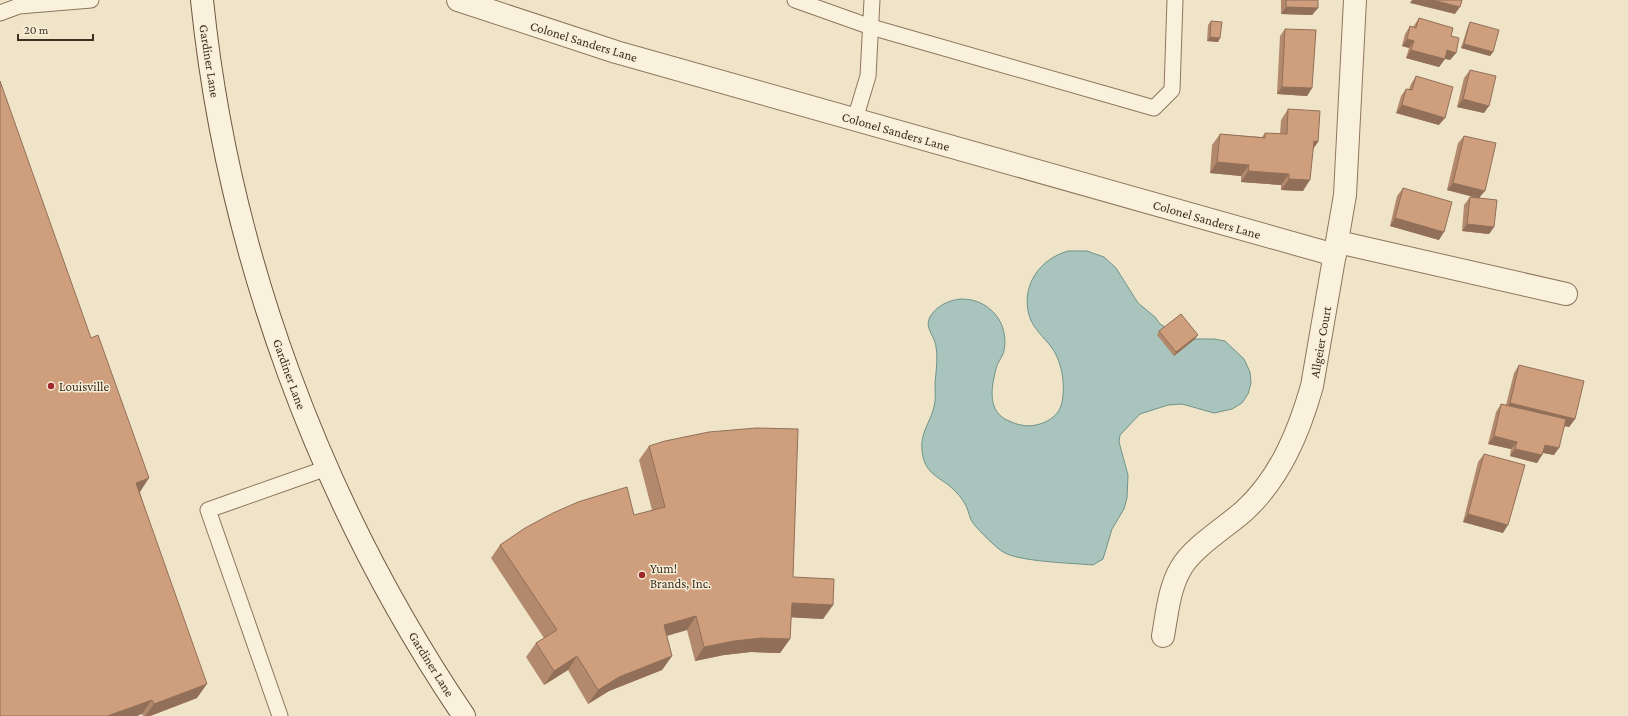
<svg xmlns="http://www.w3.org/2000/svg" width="1628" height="716" font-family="'Crimson Pro',serif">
	<rect width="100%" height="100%" fill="#f0e4c8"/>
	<path fill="#a9c4bc" stroke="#6f938a" d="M1068,251H1087L1104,257L1116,268L1138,303L1155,317L1160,324L1183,337L1190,339H1214L1225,341L1244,359L1250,372L1251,383L1248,394L1242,403L1232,409L1214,413L1182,404L1168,405L1140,414L1120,435L1119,442L1128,475L1127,498L1124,509L1112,529L1103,559L1093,565C1072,563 1023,562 1005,553C998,550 978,530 973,523C970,519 969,513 967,508C965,503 960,496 956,492C941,476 924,476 922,450C920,433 930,423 934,407C936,400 935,391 935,383C936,372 938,358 936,347C935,336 924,328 930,317C936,306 949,300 961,299C972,299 982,302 991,310C1003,320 1008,339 1003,354C1001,359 997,363 996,369C991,388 987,412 1009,421C1018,425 1026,427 1036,425C1046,423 1057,417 1061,406C1066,388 1063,364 1052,348C1044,337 1033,329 1029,315C1021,285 1040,259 1068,251Z"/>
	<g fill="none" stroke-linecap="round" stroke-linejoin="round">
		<defs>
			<g id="lane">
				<polyline points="795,0 871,27 1154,108 1172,90 1175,0"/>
				<polyline points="0,13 19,6 91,0"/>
				<polyline points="855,119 868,76 872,0"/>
				<polyline points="280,716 208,510 327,468"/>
			</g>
			<g id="street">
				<polyline points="458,0 616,52 1335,255"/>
				<polyline points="1338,242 1566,294"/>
				<path d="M1163,636C1167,614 1169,588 1181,568C1192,548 1226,527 1244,511C1280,478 1299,432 1312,386L1345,195L1355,0"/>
			</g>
			<path id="secondary" d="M202,0C228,254 321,505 464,716"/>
		</defs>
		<use href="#lane" stroke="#8d765c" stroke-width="17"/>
		<use href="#street" stroke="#8d765c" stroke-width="24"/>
		<use href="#secondary" stroke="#6f573f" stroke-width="24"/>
		<use href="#lane" stroke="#faf1dc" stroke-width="15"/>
		<use href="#street" stroke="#faf1dc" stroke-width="22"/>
		<use href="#secondary" stroke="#faf1dc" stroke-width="22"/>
	</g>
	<g fill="#b2896c">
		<polygon points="1281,0 1318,0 1318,8 1312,15 1281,14"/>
		<polygon points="1419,18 1451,36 1456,53 1450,60 1445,59 1439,67 1406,58 1409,48 1402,46 1405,34 1410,26 1413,27"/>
		<polygon points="1211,21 1220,38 1218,42 1207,41 1208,25"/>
		<polygon points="1470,22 1493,52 1490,56 1461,48 1468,26"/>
		<polygon points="1285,29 1312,88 1307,96 1277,94 1280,36"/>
		<polygon points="1470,70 1484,113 1457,107 1464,78"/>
		<polygon points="1416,76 1439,125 1396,113 1401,96 1406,89 1409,89 1411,84"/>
		<polygon points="0,81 140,492 197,698 150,716 143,716 142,714"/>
		<polygon points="1288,109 1318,142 1313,149 1303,191 1281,190 1281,185 1241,182 1241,176 1210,173 1212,145 1220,134 1262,137 1265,133 1280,134 1281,120"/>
		<polygon points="1464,136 1480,198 1494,227 1489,234 1462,231 1464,205 1470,197 1476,198 1447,190 1458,143"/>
		<polygon points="1403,188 1439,240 1390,226 1397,196"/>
		<polygon points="1159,331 1195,339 1174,356 1157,335"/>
		<polygon points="1519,365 1575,419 1569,427 1565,426 1554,455 1543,453 1537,463 1510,456 1511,449 1488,444 1496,412 1501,404 1506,405 1514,373"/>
		<polygon points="649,446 793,577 833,605 823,619 791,617 790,639 780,653 751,652 724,655 695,661 687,630 667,636 672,656 662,670 609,691 588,704 568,670 544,685 526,657 536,643 544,638 491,558 500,545 634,515 652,510 639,460"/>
		<polygon points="1484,454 1503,533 1463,522 1478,462"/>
	</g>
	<g fill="#916f58">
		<polygon points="1412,0 1433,0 1460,7 1455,14 1410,3"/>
		<polygon points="1286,7 1318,8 1312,15 1281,14"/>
		<polygon points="1210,37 1220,38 1218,42 1207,41"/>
		<polygon points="1407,39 1414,41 1409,48 1402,46"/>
		<polygon points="1464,44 1493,52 1490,56 1461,48"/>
		<polygon points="1411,50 1445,59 1439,67 1406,58"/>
		<polygon points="1447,50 1456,53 1450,60 1442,58"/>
		<polygon points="1282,87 1312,88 1307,96 1277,94"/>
		<polygon points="1463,99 1489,106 1484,113 1457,107"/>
		<polygon points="1402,105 1445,118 1439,125 1396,113"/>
		<polygon points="1314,141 1318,142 1310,153"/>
		<polygon points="1217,162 1249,165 1241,176 1210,173"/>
		<polygon points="1248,171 1289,174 1281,185 1241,182"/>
		<polygon points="1289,179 1310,180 1303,191 1281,190"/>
		<polygon points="1453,183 1485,191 1479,198 1447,190"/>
		<polygon points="1395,218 1444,232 1439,240 1390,226"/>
		<polygon points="1467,224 1494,227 1489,234 1462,231"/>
		<polygon points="1198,335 1195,339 1174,356 1176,352"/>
		<polygon points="1510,403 1575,419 1569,427 1504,411"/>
		<polygon points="1494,436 1517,442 1511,449 1488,444"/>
		<polygon points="1545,445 1559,448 1554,455 1539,452"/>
		<polygon points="1515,449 1542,455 1537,463 1510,456"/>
		<polygon points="149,478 140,492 126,497 136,483"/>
		<polygon points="1468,514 1508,525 1503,533 1463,522"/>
		<polygon points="792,603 833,605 823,619 783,617"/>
		<polygon points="696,616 687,630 654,639 664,625"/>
		<polygon points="761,638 790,639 780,653 751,652 724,655 695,661 704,647 734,641"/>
		<polygon points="577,656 568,670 544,685 554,671"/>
		<polygon points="672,656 662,670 609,691 588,704 598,690 619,677"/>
		<polygon points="207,684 197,698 150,716 145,716 154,704"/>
		<polygon points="152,700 142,714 137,716 107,716"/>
	</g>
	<g fill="#cf9f7d" stroke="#916f58">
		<polygon points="1286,0 1318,0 1318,8 1286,7"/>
		<polygon points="1433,0 1462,0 1460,7"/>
		<polygon points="1419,18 1453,28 1451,36 1459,38 1456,53 1447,50 1445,59 1411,50 1414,41 1407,39 1410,26 1416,28"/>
		<polygon points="1211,21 1222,22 1220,38 1210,37"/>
		<polygon points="1470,22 1499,30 1493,52 1464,44"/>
		<polygon points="1285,29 1316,30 1312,88 1282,87"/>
		<polygon points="1470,70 1496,76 1489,106 1463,99"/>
		<polygon points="1416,76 1453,87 1445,118 1402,105 1406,89 1412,90"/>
		<polygon points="0,81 91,338 98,335 149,478 136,483 207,684 154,704 152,700 107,716 0,716"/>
		<polygon points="1288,109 1320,111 1318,142 1314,141 1310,180 1289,179 1289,174 1248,171 1249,165 1217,162 1220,134 1265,138 1265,133 1287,134"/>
		<polygon points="1464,136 1496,143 1485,191 1453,183"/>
		<polygon points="1403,188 1452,202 1444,232 1395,218"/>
		<polygon points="1470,197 1497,200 1494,227 1467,224"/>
		<polygon points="1181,314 1198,335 1176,352 1159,331"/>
		<polygon points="1519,365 1584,381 1575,419 1510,403"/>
		<polygon points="1501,404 1566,419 1559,448 1545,445 1542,455 1515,449 1517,442 1494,436"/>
		<polygon points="756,428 798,429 793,577 834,579 833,605 792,603 790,639 761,638 734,641 704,647 696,616 664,625 672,656 619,677 598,690 577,656 554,671 536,643 557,630 500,545 525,528 553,513 578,502 627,487 634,515 665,507 649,446 665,441 709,432"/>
		<polygon points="1484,454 1525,465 1508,525 1468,514"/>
	</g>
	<g fill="#9e2a2b" stroke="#f7eed8" stroke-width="1.5">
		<circle cx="51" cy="386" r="4"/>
		<circle cx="642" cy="575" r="4"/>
	</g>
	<g text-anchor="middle" stroke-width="3" stroke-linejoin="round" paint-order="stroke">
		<g font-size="13" fill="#3d2e20" stroke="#f7eed8">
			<text transform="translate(584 41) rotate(17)" y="5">Colonel Sanders Lane</text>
			<text transform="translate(210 61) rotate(81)" y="5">Gardiner Lane</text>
			<text transform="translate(896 131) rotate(16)" y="5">Colonel Sanders Lane</text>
			<text transform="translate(1207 219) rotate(16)" y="5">Colonel Sanders Lane</text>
			<text transform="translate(1320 342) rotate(-80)" y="5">Allgeier Court</text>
			<text transform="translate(290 374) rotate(70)" y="5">Gardiner Lane</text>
			<text transform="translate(432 664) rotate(58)" y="5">Gardiner Lane</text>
		</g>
		<g font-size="13" fill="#3d2e20" stroke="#f7eed8" text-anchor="start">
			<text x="59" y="391">Louisville</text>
			<text x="650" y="573">Yum!<tspan x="650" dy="15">Brands, Inc.</tspan></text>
		</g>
	</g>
	<path d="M18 34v6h75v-6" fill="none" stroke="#3d2e20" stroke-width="2"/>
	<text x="24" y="34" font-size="12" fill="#3d2e20" stroke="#f7eed8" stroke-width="3" paint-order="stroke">20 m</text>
</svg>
